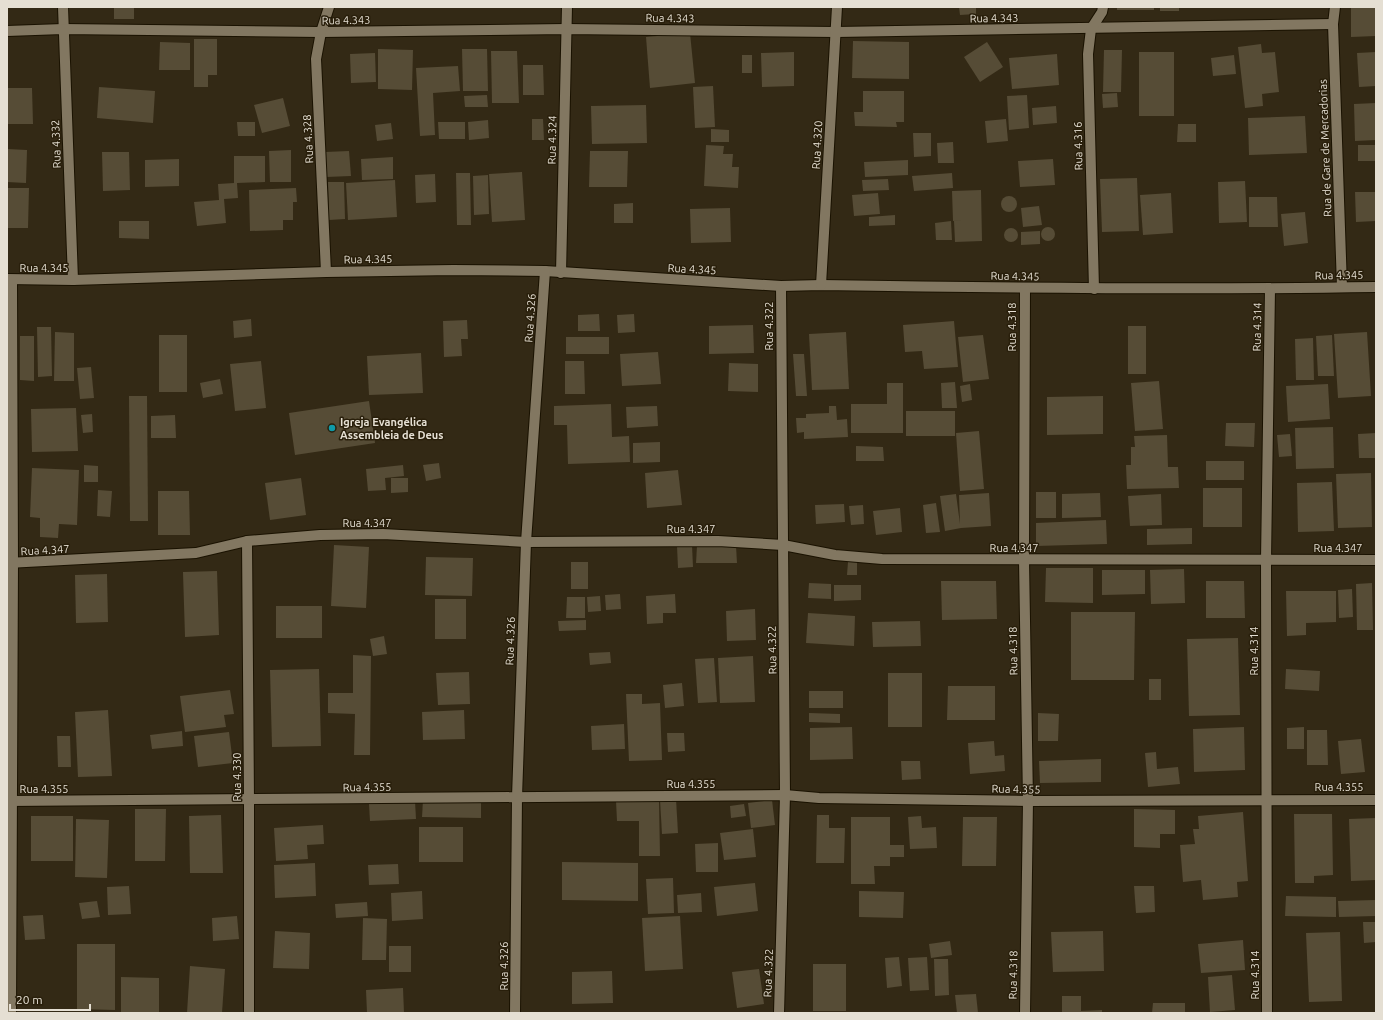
<svg xmlns="http://www.w3.org/2000/svg" width="1383" height="1020" font-family="Ubuntu,sans-serif">
	<rect width="100%" height="100%" fill="#332915"/>
	<g fill="#564c36">
		<rect x="114" y="7" width="20" height="12"/>
		<polygon points="959,7 976,7 976,14 960,15"/>
		<rect x="1117" y="7" width="37" height="3"/>
		<rect x="1160" y="7" width="19" height="4"/>
		<polygon points="1351,7 1376,7 1376,36 1351,37"/>
		<polygon points="690,33 695,83 650,88 646,37"/>
		<polygon points="194,39 217,39 217,75 208,75 208,87 194,87"/>
		<polygon points="853,41 909,42 909,79 852,78"/>
		<polygon points="160,42 190,43 190,70 159,70"/>
		<polygon points="987,42 1003,67 980,82 964,57"/>
		<polygon points="1261,44 1262,53 1275,52 1279,92 1262,94 1263,106 1245,108 1238,47"/>
		<polygon points="378,49 413,50 412,90 378,89"/>
		<polygon points="462,49 487,49 488,91 463,91"/>
		<polygon points="1104,50 1122,50 1121,92 1103,92"/>
		<polygon points="491,51 517,51 519,103 492,103"/>
		<polygon points="794,52 794,86 762,87 761,53"/>
		<rect x="1139" y="52" width="35" height="64"/>
		<polygon points="1376,52 1376,86 1359,87 1357,53"/>
		<polygon points="375,53 376,82 351,83 350,54"/>
		<polygon points="1057,54 1059,85 1012,89 1009,58"/>
		<rect x="742" y="55" width="10" height="18"/>
		<polygon points="1234,55 1236,74 1213,76 1211,58"/>
		<polygon points="523,65 543,65 544,95 523,95"/>
		<polygon points="458,66 460,91 433,93 435,135 420,136 416,68"/>
		<polygon points="713,86 715,127 695,128 693,87"/>
		<polygon points="99,87 155,91 153,123 97,118"/>
		<polygon points="7,88 32,88 33,124 7,124"/>
		<polygon points="863,91 904,91 904,122 896,122 897,127 855,126 854,112 863,112"/>
		<polygon points="1117,93 1118,107 1103,108 1102,94"/>
		<polygon points="487,95 488,107 465,107 464,96"/>
		<polygon points="1027,95 1029,128 1009,130 1007,96"/>
		<polygon points="283,98 290,126 262,133 254,105"/>
		<polygon points="1376,103 1376,140 1355,141 1354,104"/>
		<polygon points="646,105 647,143 592,144 591,106"/>
		<polygon points="1056,106 1057,123 1033,125 1032,108"/>
		<polygon points="1305,116 1307,153 1249,155 1248,118"/>
		<polygon points="532,119 543,119 544,140 532,140"/>
		<polygon points="1006,119 1008,141 987,143 985,121"/>
		<polygon points="488,120 489,138 469,140 468,122"/>
		<polygon points="237,122 255,122 255,136 238,136"/>
		<polygon points="438,122 465,122 465,139 439,139"/>
		<polygon points="391,123 393,139 377,141 375,125"/>
		<polygon points="1178,124 1196,124 1196,142 1177,142"/>
		<polygon points="711,129 729,130 729,142 711,142"/>
		<polygon points="913,133 931,133 931,156 914,157"/>
		<polygon points="953,142 954,163 938,163 937,143"/>
		<polygon points="706,145 724,146 723,154 733,154 732,167 739,167 738,188 704,186"/>
		<rect x="1358" y="145" width="18" height="16"/>
		<polygon points="7,149 27,150 26,183 7,182"/>
		<polygon points="291,150 291,182 270,182 269,151"/>
		<polygon points="349,151 351,176 326,177 325,152"/>
		<polygon points="590,151 628,151 627,187 589,187"/>
		<polygon points="102,152 129,152 130,190 103,191"/>
		<polygon points="234,156 265,156 265,182 237,183 238,198 224,199 226,223 197,226 194,202 219,200 218,184 234,183"/>
		<polygon points="393,157 393,179 362,180 361,159"/>
		<polygon points="179,159 179,186 145,187 145,160"/>
		<polygon points="1053,159 1055,185 1020,187 1018,161"/>
		<polygon points="908,160 908,175 865,177 864,162"/>
		<polygon points="522,172 525,220 492,222 489,174"/>
		<polygon points="456,173 470,173 471,225 457,225"/>
		<polygon points="952,173 953,188 914,191 912,176"/>
		<polygon points="435,174 436,202 416,203 415,175"/>
		<polygon points="488,175 489,214 474,215 473,176"/>
		<polygon points="1137,178 1139,231 1102,232 1100,179"/>
		<polygon points="888,179 889,190 863,191 862,180"/>
		<polygon points="395,180 397,217 348,220 346,183"/>
		<polygon points="1245,181 1247,222 1219,223 1218,182"/>
		<polygon points="328,182 344,182 345,219 329,220"/>
		<polygon points="7,188 29,188 28,228 7,228"/>
		<polygon points="296,188 297,202 293,202 293,220 283,220 283,230 250,231 249,190"/>
		<polygon points="981,190 982,241 955,242 954,221 964,220 953,221 952,191"/>
		<polygon points="1355,192 1376,192 1376,221 1356,222"/>
		<polygon points="878,193 880,214 854,216 852,195"/>
		<polygon points="1171,193 1173,233 1143,235 1140,195"/>
		<circle cx="1009" cy="204" r="8"/>
		<polygon points="1249,197 1277,197 1278,227 1249,227"/>
		<polygon points="633,203 633,223 614,223 614,204"/>
		<polygon points="1039,206 1042,225 1023,227 1021,208"/>
		<polygon points="730,208 731,242 691,243 690,209"/>
		<polygon points="1305,212 1308,243 1284,246 1281,214"/>
		<polygon points="895,215 895,225 869,226 869,217"/>
		<polygon points="119,221 149,221 149,239 119,238"/>
		<polygon points="951,221 952,240 936,240 935,223"/>
		<circle cx="1048" cy="234" r="7"/>
		<circle cx="1011" cy="235" r="7"/>
		<polygon points="1040,231 1040,244 1021,245 1021,232"/>
		<polygon points="599,314 600,331 578,331 578,315"/>
		<polygon points="634,314 635,332 618,333 617,315"/>
		<polygon points="251,319 252,336 234,338 233,321"/>
		<polygon points="467,320 468,339 461,339 462,356 444,357 443,321"/>
		<polygon points="954,321 958,367 924,369 922,351 905,352 903,325"/>
		<polygon points="753,325 754,353 709,354 709,326"/>
		<rect x="1128" y="326" width="18" height="48"/>
		<polygon points="37,327 51,327 52,376 38,377"/>
		<polygon points="55,332 74,333 74,381 54,381"/>
		<polygon points="846,332 849,389 812,390 809,334"/>
		<polygon points="1367,332 1371,396 1338,398 1334,334"/>
		<rect x="159" y="335" width="28" height="57"/>
		<polygon points="983,335 989,379 963,382 958,337"/>
		<polygon points="1332,335 1334,376 1318,376 1316,336"/>
		<polygon points="20,336 34,336 34,381 20,380"/>
		<rect x="566" y="337" width="43" height="17"/>
		<polygon points="1313,338 1314,380 1296,380 1295,339"/>
		<polygon points="658,352 661,384 622,386 620,354"/>
		<polygon points="421,353 423,393 369,395 367,356"/>
		<polygon points="793,354 804,354 807,396 796,396"/>
		<polygon points="261,361 266,408 235,411 230,364"/>
		<polygon points="565,361 584,361 585,394 565,394"/>
		<polygon points="729,363 758,364 758,392 728,391"/>
		<polygon points="91,367 94,398 80,399 77,368"/>
		<polygon points="220,379 223,394 203,398 200,383"/>
		<polygon points="1159,381 1163,429 1135,431 1131,383"/>
		<polygon points="955,382 957,408 942,408 941,383"/>
		<polygon points="887,383 903,383 903,433 851,433 851,404 887,404"/>
		<polygon points="970,384 972,400 962,402 960,386"/>
		<polygon points="1328,384 1330,419 1288,422 1286,386"/>
		<polygon points="129,396 147,396 148,521 130,521"/>
		<polygon points="1103,396 1103,434 1047,435 1047,397"/>
		<polygon points="369,401 375,443 295,455 289,413"/>
		<polygon points="611,404 612,437 629,436 630,462 568,464 567,425 554,425 554,406"/>
		<polygon points="657,406 658,426 627,428 626,407"/>
		<polygon points="829,406 836,406 837,420 847,419 848,437 804,439 804,432 797,433 796,418 806,418 806,414 829,413"/>
		<polygon points="76,408 78,451 32,452 31,409"/>
		<rect x="906" y="411" width="49" height="25"/>
		<polygon points="92,414 93,432 83,433 81,415"/>
		<polygon points="175,415 176,438 151,438 151,416"/>
		<polygon points="1226,423 1255,423 1254,447 1225,446"/>
		<polygon points="1333,427 1334,468 1296,469 1295,428"/>
		<polygon points="979,431 984,489 960,491 956,433"/>
		<polygon points="1376,433 1376,458 1359,458 1358,434"/>
		<polygon points="1290,434 1292,456 1279,457 1277,435"/>
		<polygon points="1167,435 1168,467 1178,467 1179,488 1127,489 1126,465 1131,465 1131,447 1135,447 1134,436"/>
		<polygon points="660,442 660,462 633,463 633,443"/>
		<polygon points="856,446 883,447 884,461 856,461"/>
		<rect x="1206" y="461" width="38" height="19"/>
		<polygon points="439,463 441,478 426,481 423,465"/>
		<polygon points="84,465 98,466 98,482 84,482"/>
		<polygon points="403,465 404,476 385,478 386,490 368,491 366,469"/>
		<polygon points="32,468 79,470 77,525 59,524 58,538 40,537 40,518 30,517"/>
		<polygon points="678,470 682,505 647,508 645,473"/>
		<polygon points="1371,473 1372,527 1338,528 1336,474"/>
		<polygon points="301,478 306,515 270,520 265,483"/>
		<polygon points="391,478 408,478 408,492 391,493"/>
		<polygon points="1332,482 1334,531 1298,532 1297,483"/>
		<rect x="1203" y="488" width="39" height="39"/>
		<polygon points="98,490 112,491 110,517 97,516"/>
		<polygon points="158,491 189,491 190,535 158,535"/>
		<rect x="1036" y="492" width="20" height="26"/>
		<polygon points="989,493 991,526 961,528 945,531 940,496 956,494 960,524 959,495"/>
		<polygon points="1100,493 1101,517 1062,518 1062,494"/>
		<polygon points="1161,494 1162,525 1130,526 1128,496"/>
		<polygon points="936,503 940,532 926,533 923,505"/>
		<polygon points="844,504 845,522 816,524 815,505"/>
		<polygon points="863,505 864,524 851,525 849,506"/>
		<polygon points="900,508 902,532 876,535 873,511"/>
		<polygon points="1106,520 1107,544 1036,546 1036,523"/>
		<polygon points="1192,528 1192,544 1147,545 1147,529"/>
		<polygon points="334,545 369,547 366,608 331,606"/>
		<polygon points="692,545 693,567 678,568 677,546"/>
		<polygon points="697,546 736,546 737,563 696,563"/>
		<polygon points="426,557 473,558 472,596 425,595"/>
		<rect x="571" y="562" width="17" height="27"/>
		<polygon points="848,562 857,562 857,575 847,575"/>
		<polygon points="1046,568 1093,568 1093,603 1045,602"/>
		<polygon points="1184,569 1185,603 1151,604 1150,570"/>
		<polygon points="1102,570 1145,570 1145,594 1102,595"/>
		<polygon points="217,571 219,635 185,637 183,572"/>
		<polygon points="107,574 108,622 76,623 75,575"/>
		<polygon points="941,581 996,581 997,619 942,620"/>
		<polygon points="1206,581 1244,581 1245,618 1206,618"/>
		<polygon points="809,583 831,584 831,599 808,598"/>
		<polygon points="1372,583 1373,630 1357,630 1356,584"/>
		<polygon points="834,585 861,585 861,600 834,601"/>
		<polygon points="1352,589 1353,617 1339,618 1338,590"/>
		<polygon points="1286,591 1336,591 1336,622 1306,623 1306,635 1287,636"/>
		<polygon points="620,594 621,609 606,610 605,595"/>
		<polygon points="675,594 676,613 663,613 663,623 647,624 646,596"/>
		<polygon points="600,596 601,611 588,612 587,597"/>
		<polygon points="567,597 585,597 585,618 566,618"/>
		<rect x="435" y="599" width="31" height="40"/>
		<rect x="276" y="606" width="46" height="32"/>
		<polygon points="755,609 756,640 727,641 726,611"/>
		<polygon points="1071,612 1135,612 1134,680 1071,680"/>
		<polygon points="808,613 855,616 854,646 806,643"/>
		<polygon points="586,620 586,630 559,631 558,621"/>
		<polygon points="920,621 921,646 873,647 872,622"/>
		<polygon points="384,636 387,654 373,656 370,639"/>
		<polygon points="1238,638 1240,715 1189,716 1187,639"/>
		<polygon points="610,652 611,663 590,665 589,653"/>
		<polygon points="353,655 371,656 370,755 354,755 355,714 328,713 328,693 353,693"/>
		<polygon points="753,656 755,702 720,703 718,658"/>
		<polygon points="714,658 717,702 698,703 695,659"/>
		<polygon points="319,669 321,746 272,747 270,670"/>
		<polygon points="1286,669 1320,671 1319,691 1285,689"/>
		<polygon points="469,672 470,704 438,705 436,673"/>
		<rect x="888" y="673" width="34" height="54"/>
		<rect x="1149" y="679" width="12" height="21"/>
		<polygon points="682,683 684,706 665,708 663,685"/>
		<polygon points="948,686 995,686 995,720 947,720"/>
		<polygon points="230,690 234,714 224,715 226,727 185,732 180,696"/>
		<rect x="809" y="691" width="34" height="17"/>
		<polygon points="626,694 642,694 642,704 660,703 662,760 629,761"/>
		<polygon points="108,710 112,776 78,777 75,712"/>
		<polygon points="464,710 465,739 423,740 422,712"/>
		<polygon points="809,713 840,714 840,723 809,722"/>
		<polygon points="1038,713 1059,714 1058,741 1038,741"/>
		<polygon points="624,724 625,749 592,750 591,726"/>
		<polygon points="852,727 853,759 810,760 810,728"/>
		<polygon points="1244,727 1245,770 1194,772 1193,729"/>
		<polygon points="1304,727 1304,749 1287,749 1287,728"/>
		<polygon points="1307,730 1327,730 1328,765 1307,765"/>
		<polygon points="182,731 183,746 152,749 150,735"/>
		<polygon points="229,732 233,763 198,767 194,736"/>
		<polygon points="667,733 684,733 685,751 668,752"/>
		<polygon points="57,736 70,736 71,767 58,767"/>
		<polygon points="1361,739 1365,772 1341,774 1338,741"/>
		<polygon points="994,741 995,756 1004,755 1005,771 970,774 968,743"/>
		<polygon points="1156,752 1157,769 1178,767 1180,784 1148,787 1145,753"/>
		<polygon points="1101,759 1101,782 1040,783 1039,761"/>
		<polygon points="901,761 920,761 921,779 902,780"/>
		<polygon points="676,799 678,833 662,834 660,800"/>
		<polygon points="423,800 481,801 481,818 422,817"/>
		<polygon points="659,800 660,856 639,856 639,821 617,821 616,801"/>
		<polygon points="772,800 775,825 751,828 748,803"/>
		<polygon points="415,801 416,819 370,821 369,804"/>
		<polygon points="744,804 746,816 731,818 730,806"/>
		<polygon points="135,809 166,809 165,861 135,861"/>
		<polygon points="1134,809 1175,810 1175,834 1160,834 1160,848 1134,847"/>
		<polygon points="1243,812 1248,881 1237,882 1238,897 1203,900 1201,880 1183,882 1180,845 1195,844 1193,829 1199,829 1198,816"/>
		<polygon points="1294,814 1332,814 1333,875 1314,876 1314,883 1295,883"/>
		<polygon points="221,815 223,873 190,873 189,816"/>
		<polygon points="817,815 829,815 829,828 845,828 844,863 816,863"/>
		<rect x="31" y="816" width="42" height="45"/>
		<polygon points="921,816 922,828 936,827 937,848 910,849 908,817"/>
		<polygon points="851,817 890,817 890,845 904,845 904,857 890,857 890,866 874,866 875,884 851,884"/>
		<polygon points="963,817 997,817 996,866 962,866"/>
		<polygon points="1376,818 1376,880 1351,881 1349,819"/>
		<polygon points="76,819 109,820 107,878 75,877"/>
		<polygon points="323,825 324,844 307,845 308,859 276,861 274,828"/>
		<rect x="419" y="827" width="44" height="35"/>
		<polygon points="753,829 756,857 724,860 720,833"/>
		<polygon points="718,843 718,872 696,872 695,844"/>
		<polygon points="562,862 638,863 638,901 562,900"/>
		<polygon points="315,863 316,896 275,898 274,865"/>
		<polygon points="398,864 399,884 369,885 368,865"/>
		<polygon points="673,878 674,913 648,914 646,879"/>
		<polygon points="755,883 758,911 717,916 714,887"/>
		<polygon points="129,886 131,914 108,915 107,887"/>
		<polygon points="1134,886 1154,886 1155,912 1136,913"/>
		<polygon points="422,891 423,919 392,921 391,893"/>
		<polygon points="859,891 904,892 903,918 859,917"/>
		<polygon points="701,893 702,912 678,913 677,895"/>
		<polygon points="1286,896 1336,897 1336,917 1285,916"/>
		<polygon points="1376,900 1376,916 1339,917 1338,901"/>
		<polygon points="97,901 100,917 82,919 79,903"/>
		<polygon points="367,902 368,916 336,918 335,904"/>
		<polygon points="43,915 45,939 25,940 23,916"/>
		<polygon points="237,916 239,939 213,941 212,918"/>
		<polygon points="680,916 683,969 645,971 642,918"/>
		<polygon points="363,918 387,919 386,960 362,960"/>
		<polygon points="1363,922 1376,922 1376,942 1364,943"/>
		<polygon points="275,931 310,933 309,969 273,968"/>
		<polygon points="1103,931 1104,971 1053,972 1051,932"/>
		<polygon points="1340,932 1342,1001 1309,1002 1306,933"/>
		<polygon points="1243,940 1245,970 1201,973 1198,944"/>
		<polygon points="950,941 952,955 931,958 929,944"/>
		<polygon points="77,944 115,944 115,1010 77,1009"/>
		<rect x="389" y="946" width="22" height="26"/>
		<polygon points="899,957 902,986 887,988 885,958"/>
		<polygon points="927,957 929,990 910,991 908,958"/>
		<polygon points="934,959 948,959 949,995 935,996"/>
		<rect x="813" y="964" width="33" height="47"/>
		<polygon points="190,966 225,969 222,1013 187,1013"/>
		<polygon points="759,969 764,1004 737,1008 732,972"/>
		<polygon points="612,971 613,1003 572,1004 572,972"/>
		<polygon points="1232,975 1235,1010 1210,1012 1208,977"/>
		<polygon points="121,977 159,978 159,1012 121,1012"/>
		<polygon points="403,988 404,1013 367,1013 366,990"/>
		<polygon points="976,994 978,1013 957,1013 955,995"/>
		<polygon points="1062,996 1081,996 1081,1011 1102,1010 1102,1013 1062,1013"/>
		<polygon points="1153,1003 1185,1003 1185,1013 1152,1013"/>
	</g>
	<g fill="none" stroke-linecap="round" stroke-linejoin="round">
		<defs>
			<g id="minor">
				<polyline points="63,7 73,280"/>
				<polyline points="1335,7 1333,24 1342,287"/>
				<polyline points="7,31 63,29 321,32 566,29 836,32 1333,24"/>
				<polyline points="326,272 316,59 321,32 329,7"/>
				<polyline points="561,273 567,7"/>
				<path d="M7,279L73,280L326,272L453,270L545,271L781,286L821,285C1006,288 1191,290 1376,287"/>
				<polyline points="821,285 837,7"/>
				<polyline points="1094,289 1088,54 1091,29 1102,12 1103,7"/>
				<polyline points="247,541 249,800 249,1013"/>
				<polyline points="7,563 196,553 247,541 320,535 383,534 526,542 718,541 783,545 835,555 882,559 1376,560"/>
				<polyline points="7,801 785,795 819,798 1028,801 1376,800"/>
				<polyline points="11,1013 13,563 12,280"/>
				<polyline points="515,1013 517,797 526,542 545,271"/>
				<polyline points="779,1013 785,795 781,286"/>
				<polyline points="1025,1013 1028,801 1024,560 1025,289"/>
				<polyline points="1267,1013 1266,560 1270,289"/>
			</g>
		</defs>
		<use href="#minor" stroke="#1a1201" stroke-width="12"/>
		<use href="#minor" stroke="#827761" stroke-width="10"/>
	</g>
	<circle fill="#0f9aa8" stroke="#291f0b" stroke-width="1.5" cx="332" cy="428" r="4"/>
	<g text-anchor="middle" stroke-width="3" stroke-linejoin="round" paint-order="stroke">
		<g font-size="11" fill="#e5dfd3" stroke="#291f0b">
			<text transform="translate(670 18) rotate(1)" y="4">Rua 4.343</text>
			<text transform="translate(994 18) rotate(-1)" y="4">Rua 4.343</text>
			<text transform="translate(346 20) rotate(-1)" y="4">Rua 4.343</text>
			<text transform="translate(308 139) rotate(-93)" y="4">Rua 4.328</text>
			<text transform="translate(552 140) rotate(-89)" y="4">Rua 4.324</text>
			<text transform="translate(56 144) rotate(-92)" y="4">Rua 4.332</text>
			<text transform="translate(817 145) rotate(-87)" y="4">Rua 4.320</text>
			<text transform="translate(1078 146) rotate(-91)" y="4">Rua 4.316</text>
			<text transform="translate(1325 148) rotate(-92)" y="4">Rua de Gare de Mercadorias</text>
			<text transform="translate(368 259) rotate(-1)" y="4">Rua 4.345</text>
			<text x="44" y="272">Rua 4.345</text>
			<text transform="translate(692 269) rotate(3)" y="4">Rua 4.345</text>
			<text transform="translate(1339 275) rotate(-1)" y="4">Rua 4.345</text>
			<text transform="translate(1015 276) rotate(1)" y="4">Rua 4.345</text>
			<text transform="translate(530 318) rotate(-86)" y="4">Rua 4.326</text>
			<text transform="translate(769 326) rotate(-90)" y="4">Rua 4.322</text>
			<text transform="translate(1012 327) rotate(-90)" y="4">Rua 4.318</text>
			<text transform="translate(1257 327) rotate(-89)" y="4">Rua 4.314</text>
			<text x="367" y="527">Rua 4.347</text>
			<text x="691" y="533">Rua 4.347</text>
			<text x="1014" y="552">Rua 4.347</text>
			<text x="1338" y="552">Rua 4.347</text>
			<text transform="translate(45 550) rotate(-3)" y="4">Rua 4.347</text>
			<text transform="translate(510 641) rotate(-88)" y="4">Rua 4.326</text>
			<text transform="translate(772 650) rotate(-91)" y="4">Rua 4.322</text>
			<text transform="translate(1013 651) rotate(-91)" y="4">Rua 4.318</text>
			<text transform="translate(1254 651) rotate(-90)" y="4">Rua 4.314</text>
			<text transform="translate(237 777) rotate(-90)" y="4">Rua 4.330</text>
			<text x="691" y="788">Rua 4.355</text>
			<text transform="translate(367 787) rotate(-1)" y="4">Rua 4.355</text>
			<text x="1339" y="791">Rua 4.355</text>
			<text x="44" y="793">Rua 4.355</text>
			<text transform="translate(1016 789) rotate(1)" y="4">Rua 4.355</text>
			<text transform="translate(504 966) rotate(-90)" y="4">Rua 4.326</text>
			<text transform="translate(768 973) rotate(-88)" y="4">Rua 4.322</text>
			<text transform="translate(1013 975) rotate(-89)" y="4">Rua 4.318</text>
			<text transform="translate(1255 975) rotate(-90)" y="4">Rua 4.314</text>
		</g>
		<g font-size="11" font-weight="bold" fill="#e5dfd3" stroke="#291f0b" text-anchor="start">
			<text x="340" y="426">Igreja Evangélica<tspan x="340" dy="13">Assembleia de Deus</tspan></text>
		</g>
	</g>
	<rect width="1383" height="1020" fill="none" stroke="#e5dfd3" stroke-width="16"/>
	<path d="M10 1004v6h80v-6" fill="none" stroke="#e5dfd3" stroke-width="2"/>
	<text x="16" y="1004" font-size="12" fill="#e5dfd3" stroke="#291f0b" stroke-width="3" paint-order="stroke">20 m</text>
</svg>
